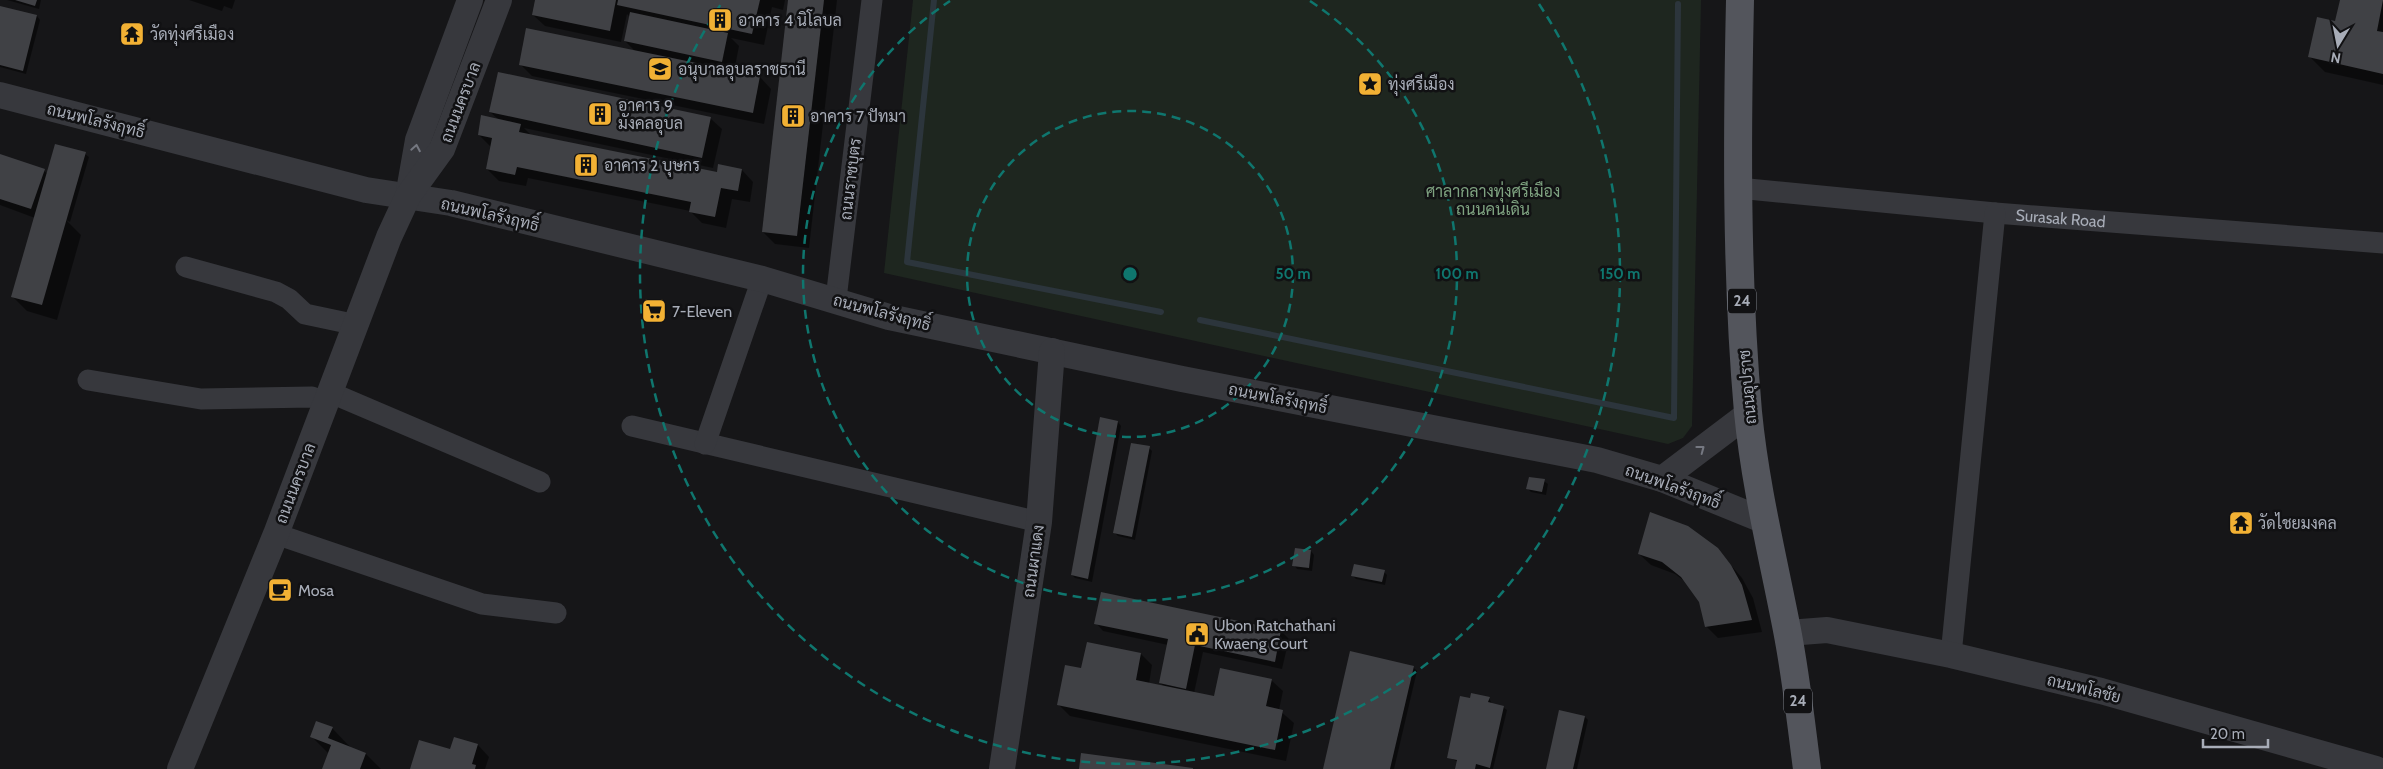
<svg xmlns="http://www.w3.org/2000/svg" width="2383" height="769" font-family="Cabin,Sarabun,sans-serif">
	<rect width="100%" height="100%" fill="#161618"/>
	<polygon fill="#1e261f" points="913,0 1701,0 1692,426 1683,438 1668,444 884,273"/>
	<g fill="#0007">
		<polygon points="7,0 41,0 39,9"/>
		<polygon points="189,0 235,0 232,9 224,6 222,11"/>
		<polygon points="536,0 785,0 783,10 772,7 764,45 731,38 739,46 734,72 760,77 771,89 764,124 532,76 520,64 636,52 625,41 630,17 627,14 621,42 545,26 533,15"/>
		<polygon points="789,0 837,0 809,248 775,244 763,232"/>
		<polygon points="2341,0 2383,0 2383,85 2325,72 2310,57 2336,23"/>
		<polygon points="0,7 37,16 40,20 26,74 0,67"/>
		<polygon points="490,112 710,118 722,129 713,168 524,128 531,135 718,173 742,170 753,182 750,202 732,199 726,228 702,223 690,211 528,178 526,186 499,181 487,169 491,147 479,135 499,120"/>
		<polygon points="85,154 89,157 70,222 66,220 81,235 57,320 27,311 12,296 35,218 0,205 0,155 44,171 48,174"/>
		<polygon points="1118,422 1121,426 1092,582 1075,578 1072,575"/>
		<polygon points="1149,448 1152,451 1135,540 1118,536 1115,533"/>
		<polygon points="1544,481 1548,484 1546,495 1531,492 1528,489"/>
		<polygon points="1717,549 1742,578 1753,598 1762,632 1718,638 1706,626 1700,601 1687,583 1675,574 1651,565 1639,554"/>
		<polygon points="1311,551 1314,555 1312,571 1297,569 1294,565"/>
		<polygon points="1384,572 1387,575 1385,585 1356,579 1353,576"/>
		<polygon points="1096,623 1281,631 1289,639 1282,669 1203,652 1194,693 1215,697 1271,680 1283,691 1279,710 1294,723 1286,761 1070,716 1058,704 1082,670 1141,654 1152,665 1149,684 1165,687 1160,683 1168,645 1103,631"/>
		<polygon points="1413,667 1417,671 1394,769 1325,769"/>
		<polygon points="1489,698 1492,704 1503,707 1507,710 1493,769 1458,769 1458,762 1448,757 1471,700"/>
		<polygon points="1585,717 1588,720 1577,769 1547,769"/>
		<polygon points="332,728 352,749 366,754 381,769 323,769 329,754 312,737"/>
		<polygon points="478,745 489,757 485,769 412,769 451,751"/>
	</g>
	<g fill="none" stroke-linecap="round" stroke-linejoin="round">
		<g stroke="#2c353c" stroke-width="6">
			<polyline points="934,0 907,262 1161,312"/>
			<polyline points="1200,320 1674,418 1678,4"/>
		</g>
	</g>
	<g fill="#404145">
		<polygon points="15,0 37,0 35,6"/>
		<polygon points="535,0 616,0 610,31 532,15"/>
		<polygon points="618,0 760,0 752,34 617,5"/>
		<polygon points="788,0 824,0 797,236 762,232"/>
		<polygon points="2340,0 2383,0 2377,31 2383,32 2383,74 2308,57 2317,17 2335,21"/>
		<polygon points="0,6 37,15 23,71 0,65"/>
		<polygon points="630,12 728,33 722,62 624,41"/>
		<polygon points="526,28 760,76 753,113 519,65"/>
		<polygon points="498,72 711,117 702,158 489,112"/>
		<polygon points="481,115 521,124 519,132 717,172 718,164 742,169 738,191 721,188 715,217 689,212 691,202 517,167 515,175 486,169 492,138 478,135"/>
		<polygon points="55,144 86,152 42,305 11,297"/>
		<polygon points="0,154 45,169 31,209 0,199"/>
		<polygon points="1100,417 1118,421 1088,579 1071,575"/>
		<polygon points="1131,443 1150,446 1132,537 1113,533"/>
		<polygon points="1529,477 1545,479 1542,492 1526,489"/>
		<polygon points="1650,512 1688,526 1718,548 1731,565 1742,585 1752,620 1705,627 1699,602 1681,577 1662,562 1638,554"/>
		<polygon points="1295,548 1311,550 1309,568 1292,566"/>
		<polygon points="1354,564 1385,570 1382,582 1351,576"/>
		<polygon points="1101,592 1281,630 1275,662 1195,645 1186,689 1159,683 1168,639 1094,624"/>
		<polygon points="1087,642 1141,653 1136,680 1214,696 1220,668 1272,679 1266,706 1283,710 1275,750 1057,705 1065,665 1081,668"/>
		<polygon points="1350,651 1414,666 1390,769 1323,769"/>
		<polygon points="1471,693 1490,697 1488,702 1504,706 1490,768 1476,764 1475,769 1455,769 1457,760 1447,758 1460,696 1470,698"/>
		<polygon points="1559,710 1585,716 1573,769 1546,769"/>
		<polygon points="316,721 333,727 328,738 366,753 360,769 322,769 331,745 310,737"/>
		<polygon points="454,737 478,744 472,764 476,765 475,769 410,769 419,740 450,749"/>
		<polygon points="1081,753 1193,768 1193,769 1079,769"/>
	</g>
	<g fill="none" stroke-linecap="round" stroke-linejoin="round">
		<g stroke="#37383d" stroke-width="21">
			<path id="s1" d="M1738,188L1995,213L2383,243"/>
			<polyline points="186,267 276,292 289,299 305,314 357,325"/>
			<polyline points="836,299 872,0"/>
			<polyline points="88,380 201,399 312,397 325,402"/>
			<polyline points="329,392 540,482"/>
			<polyline points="632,426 1039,522"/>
			<polyline points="705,444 762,279"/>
			<polyline points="276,534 482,604 556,613"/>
			<polyline points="1951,655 1995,213"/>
		</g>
		<g stroke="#37383d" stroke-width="26">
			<polyline points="0,95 366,190 451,203 762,279 889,317 1182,379 1597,460 1662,479 1765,521"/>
			<polyline points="409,191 418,140 470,0"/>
			<polyline points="1662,479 1748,414"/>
			<polyline points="1788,633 1827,630 1951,655 2101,691 2376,769"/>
			<polyline points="180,769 276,534 389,237 408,196 442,149 499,0"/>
			<polyline points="1002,769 1039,522 1052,351"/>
		</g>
		<path stroke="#53555c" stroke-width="28" d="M1740,0C1737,137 1736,275 1748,412C1755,485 1773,558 1787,630C1796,676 1801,723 1807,769"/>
	</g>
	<defs><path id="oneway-chevron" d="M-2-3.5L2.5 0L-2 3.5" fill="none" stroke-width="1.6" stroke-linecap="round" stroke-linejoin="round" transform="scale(1.25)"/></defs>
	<g stroke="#757881">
		<use href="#oneway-chevron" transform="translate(416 148) rotate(-80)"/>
		<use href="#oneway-chevron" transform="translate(1701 449) rotate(-37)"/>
	</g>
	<g fill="none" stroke="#0f766e" stroke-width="2.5" stroke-dasharray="9 6">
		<circle cx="1130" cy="274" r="163"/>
		<path d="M1310 1A327 327 0 1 1 950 1"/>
		<path d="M1539 4A490 490 0 1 1 721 4"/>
	</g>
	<defs>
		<symbol id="building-square" viewBox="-11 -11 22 22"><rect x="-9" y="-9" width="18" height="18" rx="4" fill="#f2b134" stroke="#111113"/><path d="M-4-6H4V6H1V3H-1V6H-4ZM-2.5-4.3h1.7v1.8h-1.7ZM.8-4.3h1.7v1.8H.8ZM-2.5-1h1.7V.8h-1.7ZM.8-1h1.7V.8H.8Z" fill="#111"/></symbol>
		<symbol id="temple-square" viewBox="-11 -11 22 22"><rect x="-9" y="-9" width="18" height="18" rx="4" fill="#f2b134" stroke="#111113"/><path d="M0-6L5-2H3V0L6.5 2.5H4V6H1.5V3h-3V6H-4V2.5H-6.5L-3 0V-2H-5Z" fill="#111"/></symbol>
		<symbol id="school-square" viewBox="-11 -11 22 22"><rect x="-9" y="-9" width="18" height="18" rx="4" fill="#f2b134" stroke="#111113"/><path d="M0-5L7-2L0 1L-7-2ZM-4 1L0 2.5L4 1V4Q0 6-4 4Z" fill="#111"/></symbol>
		<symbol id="sight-square" viewBox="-11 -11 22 22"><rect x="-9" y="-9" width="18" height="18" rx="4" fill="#f2b134" stroke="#111113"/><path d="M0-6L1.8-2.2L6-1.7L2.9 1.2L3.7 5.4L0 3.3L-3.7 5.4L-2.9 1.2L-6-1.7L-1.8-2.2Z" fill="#111"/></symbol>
		<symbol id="supermarket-square" viewBox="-11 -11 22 22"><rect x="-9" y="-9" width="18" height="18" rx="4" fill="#f2b134" stroke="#111113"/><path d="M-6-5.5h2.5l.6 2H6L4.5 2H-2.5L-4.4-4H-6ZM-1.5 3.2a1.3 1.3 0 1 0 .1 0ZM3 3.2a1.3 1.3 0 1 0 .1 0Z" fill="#111"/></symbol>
		<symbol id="cafe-square" viewBox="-11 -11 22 22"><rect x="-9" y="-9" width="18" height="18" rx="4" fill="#f2b134" stroke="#111113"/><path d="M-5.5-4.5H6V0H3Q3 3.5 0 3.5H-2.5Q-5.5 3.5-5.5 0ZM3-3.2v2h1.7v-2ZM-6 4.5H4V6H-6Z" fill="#111"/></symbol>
		<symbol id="civic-square" viewBox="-11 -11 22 22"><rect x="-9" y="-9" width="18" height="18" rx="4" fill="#f2b134" stroke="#111113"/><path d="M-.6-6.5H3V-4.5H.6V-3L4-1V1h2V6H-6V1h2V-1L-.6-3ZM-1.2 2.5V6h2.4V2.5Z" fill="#111"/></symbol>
	</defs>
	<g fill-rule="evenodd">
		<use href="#building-square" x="706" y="6" width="28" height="28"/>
		<use href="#temple-square" x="118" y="20" width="28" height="28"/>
		<use href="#school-square" x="646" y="55" width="28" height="28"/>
		<use href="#sight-square" x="1356" y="70" width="28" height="28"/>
		<use href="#building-square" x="586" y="100" width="28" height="28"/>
		<use href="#building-square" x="779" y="102" width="28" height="28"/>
		<use href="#building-square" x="572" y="151" width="28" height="28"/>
		<use href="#supermarket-square" x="640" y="297" width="28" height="28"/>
		<use href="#temple-square" x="2227" y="509" width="28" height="28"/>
		<use href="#cafe-square" x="266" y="576" width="28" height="28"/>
		<use href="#civic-square" x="1183" y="620" width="28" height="28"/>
	</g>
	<g text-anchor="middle" stroke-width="5" stroke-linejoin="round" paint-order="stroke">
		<g fill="#111113" stroke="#7b7e86" stroke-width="1">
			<rect x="1728" y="288.5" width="28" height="25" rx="4"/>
			<rect x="1784" y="688.5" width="28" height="25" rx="4"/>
		</g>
		<g font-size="15" font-weight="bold" fill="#a8adb8">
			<text x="1742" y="306">24</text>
			<text x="1798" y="706">24</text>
		</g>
		<g font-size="16" fill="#a8adb8" stroke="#111113" text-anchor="start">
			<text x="738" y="26">อาคาร 4 นิโลบล</text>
			<text x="150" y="40">วัดทุ่งศรีเมือง</text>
			<text x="678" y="75">อนุบาลอุบลราชธานี</text>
			<text x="1388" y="90">ทุ่งศรีเมือง</text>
			<text x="618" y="111">อาคาร 9<tspan x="618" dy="18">มังคลอุบล</tspan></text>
			<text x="810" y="122">อาคาร 7 ปัทมา</text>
			<text x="604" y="171">อาคาร 2 บุษกร</text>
			<text x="672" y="317">7-Eleven</text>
			<text x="2258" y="529">วัดไชยมงคล</text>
			<text x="298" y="596">Mosa</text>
			<text x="1214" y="631">Ubon Ratchathani<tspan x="1214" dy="18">Kwaeng Court</tspan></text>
		</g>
		<g font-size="16" fill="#a8adb8" stroke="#111113">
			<text transform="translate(460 102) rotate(-69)" y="6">ถนนนครบาล</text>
			<text transform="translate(96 120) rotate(14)" y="6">ถนนพโลรังฤทธิ์</text>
			<text transform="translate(850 179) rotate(-83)" y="6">ถนนราชบุตร</text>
			<text transform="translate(490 214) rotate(13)" y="6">ถนนพโลรังฤทธิ์</text>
			<text dy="6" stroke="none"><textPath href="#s1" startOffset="324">Surasak Road</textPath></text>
			<text transform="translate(882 312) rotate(15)" y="6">ถนนพโลรังฤทธิ์</text>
			<text transform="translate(1747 387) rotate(-95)" y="6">ถนนอุปราช</text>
			<text transform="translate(1278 398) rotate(11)" y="6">ถนนพโลรังฤทธิ์</text>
			<text transform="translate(295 483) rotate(-69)" y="6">ถนนนครบาล</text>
			<text transform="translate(1673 486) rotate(20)" y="6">ถนนพโลรังฤทธิ์</text>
			<text transform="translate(1033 561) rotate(-82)" y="6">ถนนผาแดง</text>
			<text transform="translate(2084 688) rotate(14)" y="6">ถนนพโลชัย</text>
		</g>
		<g font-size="16" fill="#7fa381" stroke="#111113">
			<text x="1493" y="197">ศาลากลางทุ่งศรีเมือง<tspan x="1493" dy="18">ถนนคนเดิน</tspan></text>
		</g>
	</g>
	<circle cx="1130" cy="274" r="8" fill="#0f766e" stroke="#111113" stroke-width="2.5"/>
	<g font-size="15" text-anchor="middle" font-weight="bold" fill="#0f766e" stroke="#111113" stroke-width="5" stroke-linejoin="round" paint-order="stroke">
		<text x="1293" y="279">50 m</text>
		<text x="1457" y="279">100 m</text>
		<text x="1620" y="279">150 m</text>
	</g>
	<g transform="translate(2338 45) rotate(190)" stroke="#111113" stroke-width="4" paint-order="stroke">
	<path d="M0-4L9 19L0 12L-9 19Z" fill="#a8adb8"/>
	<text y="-8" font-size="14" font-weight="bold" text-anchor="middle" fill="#a8adb8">N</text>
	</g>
	<path d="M2203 739v8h65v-8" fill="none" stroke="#a8adb8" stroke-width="2.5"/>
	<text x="2210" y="739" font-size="15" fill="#a8adb8" stroke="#111113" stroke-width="4" paint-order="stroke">20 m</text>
</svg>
